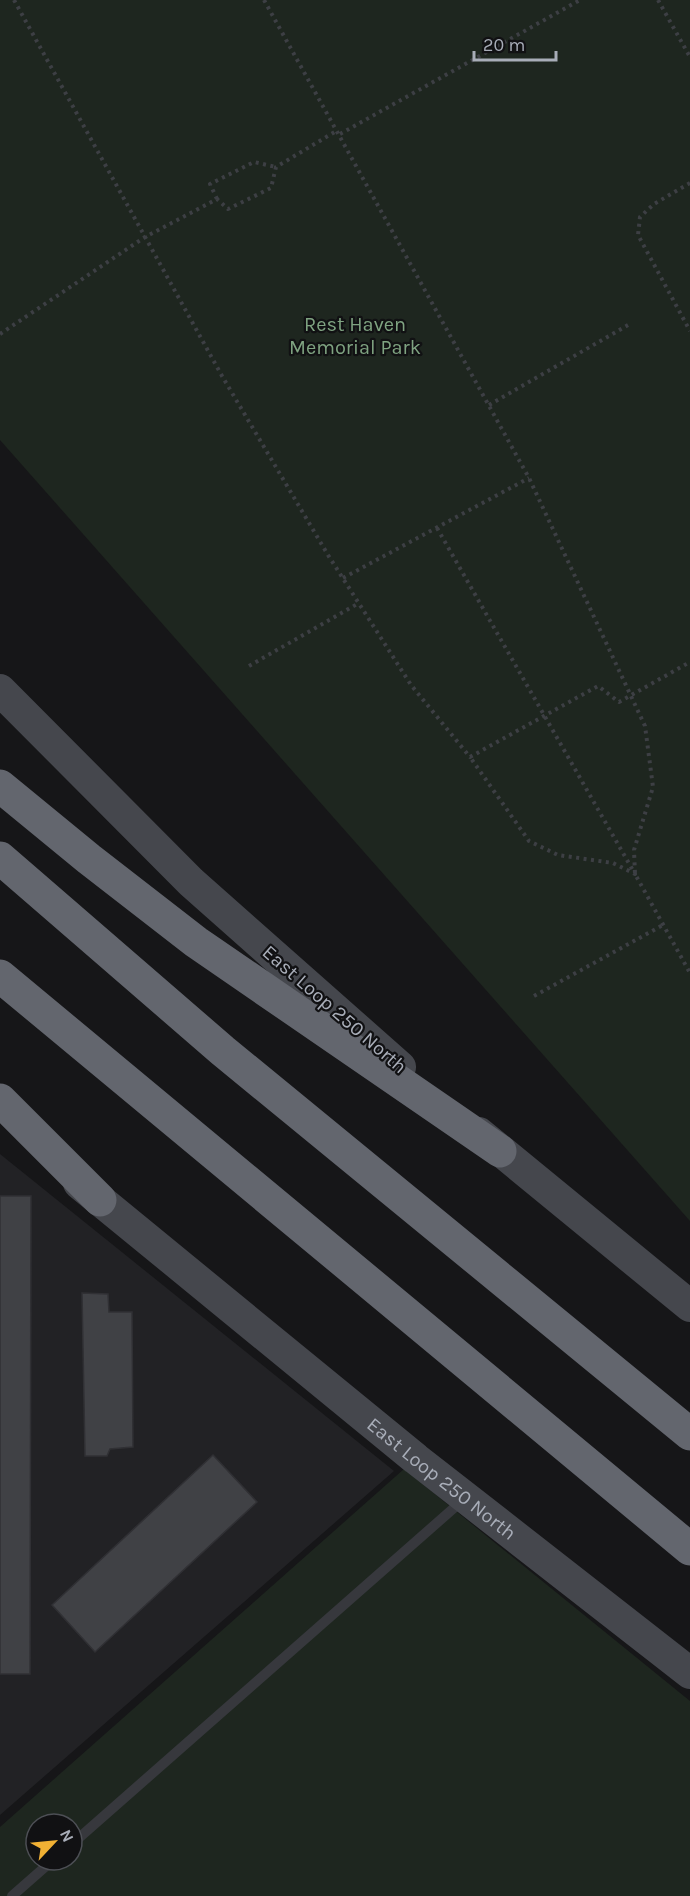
<svg xmlns="http://www.w3.org/2000/svg" width="690" height="1896" font-family="Karla,sans-serif">
	<rect width="100%" height="100%" fill="#161618"/>
	<polygon fill="#222225" points="0,1154 394,1471 0,1815"/>
	<g fill="#1e261f" fill-rule="evenodd">
		<polygon points="0,0 690,0 690,1221 0,440"/>
		<path d="M404,1469L690,1701V1896H0V1827ZM36,1824H72V1860H36Z"/>
	</g>
	<g fill="#404145" stroke="#303034" stroke-width="1.5">
		<polygon points="0,1196 31,1196 30,1674 0,1674"/>
		<polygon points="82,1293 108,1294 109,1312 132,1312 133,1447 110,1449 107,1456 85,1456"/>
		<polygon points="213,1455 257,1502 95,1652 52,1605"/>
	</g>
	<g fill="none" stroke-linecap="round" stroke-linejoin="round">
		<g stroke="#3d3f44" stroke-width="4" stroke-dasharray="3 4.5" stroke-linecap="butt">
			<polyline points="14,0 222,376 328,555 411,685 470,757 598,686 619,702 690,662"/>
			<polyline points="264,0 529,478 645,726 653,787 634,850 635,874 690,973"/>
			<polyline points="658,0 690,57"/>
			<polyline points="340,134 580,0"/>
			<polyline points="690,183 654,204 640,217 638,235 690,331"/>
			<polyline points="217,199 210,184 254,162 276,167"/>
			<polyline points="0,334 145,237 217,199 228,209 271,188 276,167 338,130"/>
			<polyline points="489,405 628,325"/>
			<polyline points="437,528 635,874 613,863 558,855 529,841 470,757"/>
			<polyline points="343,578 529,478"/>
			<polyline points="249,666 359,603"/>
			<polyline points="534,996 663,925"/>
		</g>
		<g stroke="#37383d" stroke-width="10">
			<polyline points="72,1844 463,1500"/>
			<polyline points="12,1896 53,1860"/>
		</g>
		<g stroke="#45474d" stroke-width="32">
			<polyline points="0,690 191,882 400,1067"/>
			<polyline points="479,1133 690,1306"/>
			<path id="s1" d="M79,1183L416,1459L690,1673"/>
		</g>
		<g stroke="#63666e" stroke-width="33">
			<polyline points="0,786 89,859 196,942 500,1151"/>
			<polyline points="0,858 223,1051 690,1434"/>
			<polyline points="0,976 690,1549"/>
			<polyline points="0,1100 100,1200"/>
		</g>
	</g>
	<g text-anchor="middle" stroke-width="4.5" stroke-linejoin="round" paint-order="stroke">
		<g font-size="20" fill="#7fa381" stroke="#111113">
			<text x="355" y="331">Rest Haven<tspan x="355" dy="23">Memorial Park</tspan></text>
		</g>
		<g font-size="20" fill="#a8adb8" stroke="#111113">
			<text transform="translate(335 1009) rotate(41)" y="7">East Loop 250 North</text>
			<text dy="7" stroke="none"><textPath href="#s1" startOffset="468">East Loop 250 North</textPath></text>
		</g>
	</g>
	<g transform="translate(54 1842) rotate(64)"><circle r="28" fill="#111113" stroke="#4d4f55" stroke-width="1.5"/>
	<path d="M0-4.5L10 22L0 15L-10 22Z" fill="#f2b134"/>
	<text y="-9" font-size="16" font-weight="bold" text-anchor="middle" fill="#a8adb8">N</text>
	</g>
	<path d="M474 51v9h82v-9" fill="none" stroke="#a8adb8" stroke-width="3"/>
	<text x="483" y="51" font-size="18" fill="#a8adb8" stroke="#111113" stroke-width="4.5" paint-order="stroke">20 m</text>
</svg>
